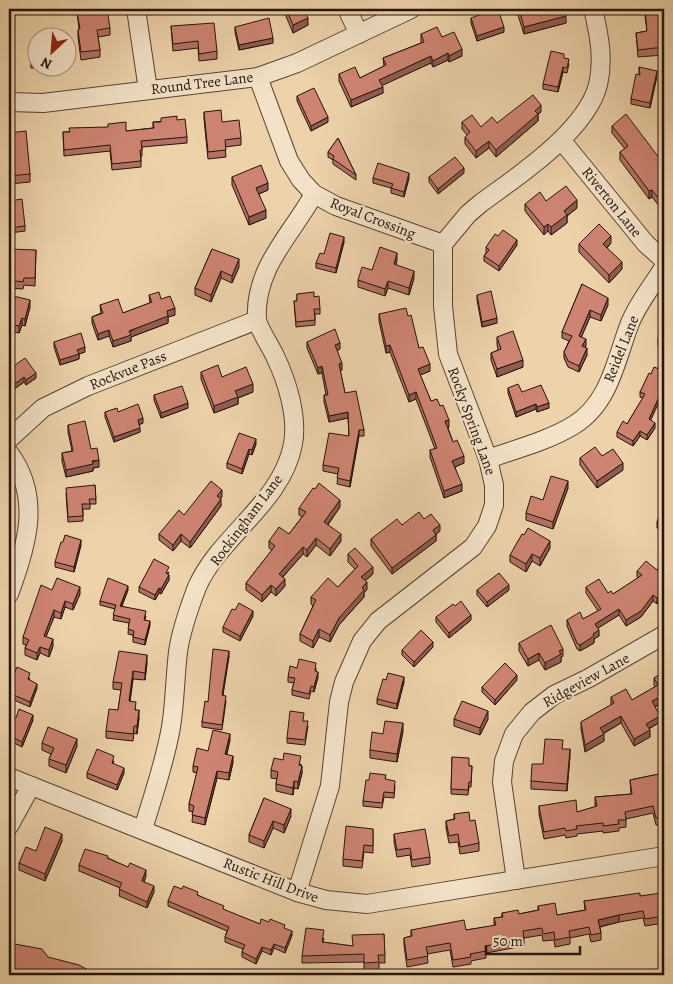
<svg xmlns="http://www.w3.org/2000/svg" width="673" height="984" font-family="Alegreya,serif">
	<rect width="100%" height="100%" fill="#edd2aa"/>
	<filter id="stains"><feTurbulence type="fractalNoise" baseFrequency=".004" numOctaves="4"/><feColorMatrix values="0 0 0 0 .2 0 0 0 0 .09 0 0 0 0 .02 0 0 0 .5 -.17"/></filter>
	<radialGradient id="worn" r=".72"><stop offset=".6" stop-color="#630" stop-opacity="0"/><stop offset="1" stop-color="#630" stop-opacity=".3"/></radialGradient>
	<g fill="none" stroke-linecap="round" stroke-linejoin="round">
		<defs>
			<g id="minor">
				<polyline points="136,9 148,90"/>
				<polyline points="347,9 359,34"/>
				<polyline points="258,77 289,161 301,180 314,194 336,206 443,244"/>
				<polyline points="9,102 43,103 258,77 297,63 411,9"/>
				<polyline points="562,141 646,244 664,260"/>
				<polyline points="9,439 43,408 88,386 257,320"/>
				<path d="M9,453C42,497 27,546 9,594"/>
				<path d="M488,459C516,449 548,441 574,425C610,403 616,359 630,323C638,303 653,285 664,267"/>
				<polyline points="9,777 297,892 326,900 367,904 664,856"/>
				<polyline points="9,826 31,786"/>
				<path d="M143,829C153,796 165,762 171,727C175,703 175,677 178,652C181,630 189,608 197,587C220,535 282,503 293,444C298,416 287,381 275,356C271,347 258,328 257,319C254,268 292,234 314,194"/>
				<polyline points="516,880 502,782 504,761 514,734 532,712 554,695 589,678 664,635"/>
				<path d="M297,892L330,786L339,702L344,682L362,641L378,621L473,547L487,526L494,505V485L488,459L448,354L443,306V244L468,214L481,203C518,176 586,131 598,85C604,59 599,34 593,9"/>
			</g>
		</defs>
		<use href="#minor" stroke="#574434" stroke-width="20"/>
		<use href="#minor" stroke="#f3e2c8" stroke-width="18"/>
	</g>
	<g fill="#b17262" stroke="#25140d">
		<polygon points="283,9 304,9 308,25 293,33"/>
		<polygon points="516,9 564,9 566,23 524,34"/>
		<polygon points="644,9 658,9 659,13 664,12 664,55 638,57 636,33 647,31"/>
		<polygon points="77,12 110,28 110,35 98,37 100,50 100,57 81,60 78,37 78,30 79,29"/>
		<polygon points="471,18 504,32 477,41 471,23"/>
		<polygon points="171,26 217,51 217,59 199,61 198,48 173,51"/>
		<polygon points="235,27 273,43 239,50 235,32"/>
		<polygon points="421,34 442,37 462,56 449,62 448,60 433,67 431,63 382,85 383,93 351,107 339,81 339,74 360,78 384,66 383,58 421,43"/>
		<polygon points="38,47 38,68 59,68 59,70 39,71 39,68 31,68 30,48"/>
		<polygon points="9,51 13,56 12,71 9,71"/>
		<polygon points="564,58 569,64 567,73 563,72 558,92 543,89 543,84"/>
		<polygon points="639,67 657,76 650,108 631,104 631,99 639,74"/>
		<polygon points="297,96 328,122 311,131 297,101"/>
		<polygon points="204,112 222,122 241,138 241,145 225,147 226,157 208,159 204,119"/>
		<polygon points="541,112 538,114 538,121 496,157 489,148 476,158 465,144 465,137 467,135 462,129 462,122 481,127"/>
		<polygon points="177,120 187,137 187,143 142,147 142,156 141,156 141,167 112,170 110,151 64,156 63,132 126,131 153,128 153,122"/>
		<polygon points="612,126 663,163 664,162 664,212 652,197 649,199 620,160 620,152 625,149 612,133"/>
		<polygon points="9,133 30,174 30,182 9,184 9,159 11,159"/>
		<polygon points="338,138 356,175 356,180 333,164 333,160 328,157 328,152"/>
		<polygon points="464,173 438,194 429,182 429,177"/>
		<polygon points="232,177 268,190 259,194 266,218 249,225 232,185"/>
		<polygon points="373,178 409,178 404,197 391,193 391,188 373,183"/>
		<polygon points="9,201 25,226 25,231 10,233 9,223"/>
		<polygon points="546,201 577,208 567,216 567,223 551,235 548,231 544,235 525,211 525,204"/>
		<polygon points="498,236 517,245 499,271 484,261 484,256 486,253 486,247"/>
		<polygon points="344,242 336,273 316,268 316,263 324,254"/>
		<polygon points="611,243 607,248 622,269 609,283 579,252 579,244"/>
		<polygon points="212,249 239,267 232,283 221,278 211,302 195,295 195,288"/>
		<polygon points="36,250 35,286 24,285 23,289 9,288 9,256"/>
		<polygon points="397,260 396,265 414,278 409,295 388,288 385,296 358,287 358,280 372,270"/>
		<polygon points="582,284 608,305 601,321 590,317 581,337 586,345 585,347 587,355 579,372 568,367 564,358 564,352 569,341 562,338 562,332"/>
		<polygon points="297,294 314,297 320,309 320,314 315,314 315,325 296,327 294,301 297,301"/>
		<polygon points="9,295 30,307 25,326 22,325 19,333 9,331"/>
		<polygon points="149,295 161,299 175,315 168,317 168,323 131,337 131,341 113,347 109,336 98,340 92,323 92,317 101,313 100,305 123,313 150,303"/>
		<polygon points="477,295 497,323 482,327 477,300"/>
		<polygon points="379,314 408,316 419,348 430,371 420,375 431,401 440,406 449,427 448,428 453,442 464,463 455,467 462,491 444,498 430,457 430,450 435,449 416,399 409,402 390,352 386,353 379,321"/>
		<polygon points="664,324 664,348 658,346 658,339"/>
		<polygon points="497,337 523,367 497,377 491,360 491,353 498,350 497,344"/>
		<polygon points="54,342 85,352 79,354 79,359 60,365 54,347"/>
		<polygon points="307,342 340,349 337,351 342,370 340,370 345,393 364,430 364,436 359,436 350,487 337,484 338,474 323,471 323,465 349,436 348,418 329,422 324,402 324,395 326,395 322,373 318,374 307,348"/>
		<polygon points="9,364 11,368 36,378 26,385 24,382 9,393"/>
		<polygon points="664,371 664,391 650,420 655,428 647,440 640,436 633,446 617,437 617,432 627,424 643,398 640,397 640,392 651,374"/>
		<polygon points="201,372 222,377 253,392 238,398 238,404 214,413 201,379"/>
		<polygon points="508,388 522,392 549,408 537,412 536,409 516,417 508,393"/>
		<polygon points="154,395 188,408 161,418 154,400"/>
		<polygon points="105,412 118,412 143,423 139,425 140,432 114,442 105,417"/>
		<polygon points="68,425 91,449 99,467 93,468 93,471 66,477 62,461 62,453 72,451 68,432"/>
		<polygon points="256,444 252,455 249,454 242,474 227,468 227,463"/>
		<polygon points="602,456 623,470 597,488 580,465 580,458"/>
		<polygon points="95,485 96,504 90,504 90,509 83,509 83,521 68,522 66,493"/>
		<polygon points="568,488 553,529 526,520 526,513 543,500"/>
		<polygon points="222,497 220,499 221,506 190,548 181,541 173,551 159,540 159,534 184,515"/>
		<polygon points="340,507 328,525 341,541 330,556 316,545 307,557 303,554 283,577 285,586 276,596 271,592 262,602 246,590 246,583 272,550 269,548 269,541 289,534 302,517 299,515 299,508"/>
		<polygon points="664,511 664,531 657,528 657,522"/>
		<polygon points="424,519 440,531 436,534 436,541 392,574 371,546 371,539 402,525"/>
		<polygon points="664,533 664,551 660,550 660,543"/>
		<polygon points="81,545 74,572 55,567 55,562"/>
		<polygon points="550,548 540,566 532,561 526,572 510,562 510,555"/>
		<polygon points="348,554 373,574 365,581 367,589 364,593 364,597 339,625 330,642 319,637 313,648 300,641 300,634 313,606 311,604 311,597 338,587 355,569 348,562"/>
		<polygon points="661,565 657,604 653,601 641,617 626,626 619,615 598,628 599,636 594,639 594,643 580,651 577,649 567,626 567,620 583,619 598,611 586,593 586,587 608,593 613,594 638,578 637,577 637,571 657,570"/>
		<polygon points="169,572 168,574 169,580 161,594 159,593 155,600 139,592 139,587"/>
		<polygon points="52,590 80,594 73,610 65,607 61,619 54,617 46,636 53,646 49,657 40,653 37,660 25,655 25,648 26,645 23,644 23,637"/>
		<polygon points="128,590 122,606 146,616 145,620 150,625 145,645 133,642 133,635 128,634 129,623 113,620 115,609 100,605 100,601"/>
		<polygon points="477,590 509,590 487,607 477,595"/>
		<polygon points="455,606 471,620 449,638 436,622 436,617"/>
		<polygon points="253,616 240,641 223,632 223,627"/>
		<polygon points="519,643 563,656 561,657 561,662 545,670 539,660 528,666 519,651"/>
		<polygon points="433,647 414,667 402,655 402,650"/>
		<polygon points="229,656 223,695 226,701 222,730 202,727 202,722 208,702"/>
		<polygon points="147,663 145,680 133,679 130,701 136,710 139,718 137,734 134,733 133,741 106,738 106,731 118,710 121,690 113,689 113,682"/>
		<polygon points="297,668 316,668 316,671 318,677 314,692 311,691 309,699 292,695 292,690 294,683 288,682 288,677"/>
		<polygon points="664,672 664,702 655,707 660,722 649,729 650,737 634,746 621,723 603,734 604,741 585,752 581,729 581,722 611,705 611,697 632,700 655,687 654,685 654,678"/>
		<polygon points="30,678 29,680 37,688 30,707 9,698 9,685"/>
		<polygon points="517,680 495,705 482,692 482,687"/>
		<polygon points="404,682 397,709 377,704 377,699"/>
		<polygon points="16,718 33,720 22,747 14,743 13,748 9,747 9,719 11,720"/>
		<polygon points="454,719 488,719 480,735 454,726"/>
		<polygon points="304,721 308,726 305,745 287,743 287,738"/>
		<polygon points="403,731 397,762 370,758 370,750 383,734"/>
		<polygon points="230,740 227,754 233,762 229,780 217,778 205,825 192,822 193,812 189,811 189,804 197,773 193,772 193,766 208,751"/>
		<polygon points="42,743 77,746 66,773 49,766 49,759 51,754 42,750"/>
		<polygon points="563,749 570,756 567,791 531,789 531,781 543,764"/>
		<polygon points="452,757 469,766 472,766 471,787 469,787 468,795 451,794"/>
		<polygon points="114,761 113,764 124,773 117,790 87,778 87,773"/>
		<polygon points="301,764 302,773 298,789 294,788 293,795 276,791 276,784 277,779 271,778 271,770"/>
		<polygon points="664,773 664,824 656,825 653,813 626,819 626,827 619,828 619,831 603,833 603,831 577,834 577,836 566,838 565,835 544,839 539,814 539,806 577,812 595,807 595,797 631,794 630,780"/>
		<polygon points="386,779 395,786 394,798 384,797 382,808 363,806 363,801"/>
		<polygon points="264,798 291,816 284,833 273,828 264,848 249,842 249,835"/>
		<polygon points="454,814 470,821 479,843 479,851 460,854 458,842 449,843 446,828 446,821 454,819"/>
		<polygon points="373,829 373,853 364,852 362,868 343,866 343,859"/>
		<polygon points="394,834 430,857 430,864 412,867 410,855 397,857 394,842"/>
		<polygon points="62,841 45,881 19,870 19,863"/>
		<polygon points="108,858 146,876 144,882 154,892 147,908 119,896 120,888 79,871 79,865"/>
		<polygon points="198,895 224,910 260,924 285,928 292,935 285,953 274,948 271,955 262,951 256,964 242,957 242,952 243,949 225,942 225,937 227,931 168,906 168,901"/>
		<polygon points="640,896 664,913 664,923 645,926 643,918 619,922 600,927 601,933 601,940 591,942 589,934 570,938 570,944 555,947 554,940 543,941 542,935 524,938 524,946 486,953 486,958 471,961 471,964 453,967 450,950 427,954 428,963 407,967 404,945 404,938 411,936 411,930 466,930 494,926 494,918 502,917 502,913 519,914 538,910 538,906 557,915 585,910 584,901"/>
		<polygon points="384,934 385,963 379,963 379,970 364,970 364,962 302,963 302,956 324,938 323,942 352,946"/>
	</g>
	<g fill="#905c50" stroke="#25140d">
		<polygon points="566,16 566,23 524,34 524,27"/>
		<polygon points="308,18 308,25 293,33 293,25"/>
		<polygon points="504,27 504,32 477,41 477,36"/>
		<polygon points="273,38 273,43 239,50 239,45"/>
		<polygon points="462,49 462,56 449,62 449,56"/>
		<polygon points="448,53 448,60 433,67 433,61"/>
		<polygon points="431,56 431,63 379,87 379,80"/>
		<polygon points="563,67 563,72 558,92 558,87"/>
		<polygon points="657,71 657,76 650,108 650,103"/>
		<polygon points="383,87 383,93 351,107 351,100"/>
		<polygon points="541,105 541,112 538,114 538,121 496,157 496,150"/>
		<polygon points="328,117 328,122 311,131 311,126"/>
		<polygon points="489,141 489,148 476,158 476,151"/>
		<polygon points="464,168 464,173 438,194 438,189"/>
		<polygon points="409,173 409,178 404,197 404,192"/>
		<polygon points="268,183 268,190 256,195 256,188"/>
		<polygon points="652,190 652,197 649,199 649,191"/>
		<polygon points="577,200 577,208 567,216 567,223 551,235 551,227 564,211"/>
		<polygon points="266,210 266,218 249,225 249,217"/>
		<polygon points="548,224 548,231 544,235 544,227"/>
		<polygon points="611,236 611,243 603,252 603,244"/>
		<polygon points="344,237 344,242 336,273 336,268"/>
		<polygon points="517,240 517,245 499,271 499,266"/>
		<polygon points="397,253 397,260 394,271 394,264"/>
		<polygon points="239,259 239,267 232,283 232,276"/>
		<polygon points="622,262 622,269 609,283 609,275"/>
		<polygon points="221,271 221,278 211,302 211,295"/>
		<polygon points="414,271 414,278 409,295 409,288"/>
		<polygon points="388,281 388,288 385,296 385,289"/>
		<polygon points="608,298 608,305 601,321 601,315"/>
		<polygon points="30,300 30,307 25,326 25,319"/>
		<polygon points="175,308 175,315 168,317 168,323 131,337 131,341 113,347 113,341 167,311"/>
		<polygon points="590,310 590,317 579,343 579,336"/>
		<polygon points="22,318 22,325 19,333 19,326"/>
		<polygon points="497,318 497,323 482,327 482,322"/>
		<polygon points="109,330 109,336 98,340 98,334"/>
		<polygon points="586,339 586,345 582,353 582,346"/>
		<polygon points="340,343 340,349 335,352 335,345"/>
		<polygon points="390,345 390,352 386,353 386,346"/>
		<polygon points="85,347 85,352 79,354 79,359 60,365 60,360 77,350"/>
		<polygon points="587,348 587,355 579,372 579,366"/>
		<polygon points="523,360 523,367 497,377 497,369"/>
		<polygon points="342,363 342,370 339,371 339,364"/>
		<polygon points="430,364 430,371 418,376 418,369"/>
		<polygon points="322,366 322,373 318,374 318,368"/>
		<polygon points="36,373 36,378 26,385 26,380"/>
		<polygon points="24,377 24,382 9,393 9,388"/>
		<polygon points="253,384 253,392 238,398 238,404 214,413 214,406 235,391"/>
		<polygon points="664,386 664,391 649,424 649,419"/>
		<polygon points="416,392 416,399 409,402 409,395"/>
		<polygon points="188,403 188,408 161,418 161,413"/>
		<polygon points="549,403 549,408 537,412 537,407"/>
		<polygon points="536,404 536,409 516,417 516,412"/>
		<polygon points="348,412 348,418 329,422 329,416"/>
		<polygon points="143,418 143,423 138,425 138,420"/>
		<polygon points="449,420 449,427 445,428 445,421"/>
		<polygon points="655,423 655,428 647,440 647,435"/>
		<polygon points="140,428 140,432 114,442 114,437"/>
		<polygon points="359,430 359,436 350,487 350,481"/>
		<polygon points="640,431 640,436 633,446 633,441"/>
		<polygon points="256,439 256,444 252,455 252,450"/>
		<polygon points="249,449 249,454 242,474 242,469"/>
		<polygon points="464,456 464,463 452,468 452,461"/>
		<polygon points="99,460 99,467 93,468 93,471 66,477 66,470"/>
		<polygon points="623,463 623,470 597,488 597,481"/>
		<polygon points="568,481 568,488 553,529 553,522"/>
		<polygon points="462,484 462,491 444,498 444,491"/>
		<polygon points="222,490 222,497 217,503 217,496"/>
		<polygon points="221,499 221,506 190,548 190,542"/>
		<polygon points="340,500 340,507 324,529 324,522"/>
		<polygon points="440,525 440,531 433,537 433,530"/>
		<polygon points="181,534 181,541 173,551 173,545"/>
		<polygon points="341,534 341,541 330,556 330,549"/>
		<polygon points="436,535 436,541 392,574 392,568"/>
		<polygon points="316,538 316,545 307,557 307,550"/>
		<polygon points="81,540 81,545 74,572 74,567"/>
		<polygon points="550,541 550,548 540,566 540,558"/>
		<polygon points="303,547 303,554 279,581 279,574"/>
		<polygon points="532,554 532,561 526,572 526,564"/>
		<polygon points="373,567 373,574 361,584 361,577"/>
		<polygon points="169,575 169,580 161,594 161,589"/>
		<polygon points="285,579 285,586 276,596 276,589"/>
		<polygon points="367,582 367,589 364,593 364,597 339,625 330,642 330,635 339,618"/>
		<polygon points="271,585 271,592 262,602 262,595"/>
		<polygon points="509,585 509,590 487,607 487,602"/>
		<polygon points="128,586 128,590 120,610 120,606"/>
		<polygon points="80,587 80,594 73,610 73,604"/>
		<polygon points="159,588 159,593 155,600 155,595"/>
		<polygon points="664,590 664,596 657,604 657,598"/>
		<polygon points="653,595 653,601 641,617 626,626 626,620"/>
		<polygon points="65,601 65,607 61,619 61,613"/>
		<polygon points="619,609 619,615 595,630 595,624"/>
		<polygon points="54,610 54,617 44,642 44,636"/>
		<polygon points="253,611 253,616 240,641 240,636"/>
		<polygon points="471,615 471,620 449,638 449,633"/>
		<polygon points="150,621 150,625 145,645 145,640"/>
		<polygon points="319,629 319,637 313,648 313,641"/>
		<polygon points="599,630 599,636 594,639 594,643 580,651 580,645 593,634"/>
		<polygon points="53,639 53,646 49,657 49,650"/>
		<polygon points="433,642 433,647 414,667 414,662"/>
		<polygon points="40,647 40,653 37,660 37,653"/>
		<polygon points="563,649 563,656 561,657 561,662 545,670 545,663 559,651"/>
		<polygon points="229,651 229,656 222,700 222,695"/>
		<polygon points="539,653 539,660 528,666 528,659"/>
		<polygon points="147,655 147,663 145,680 145,673"/>
		<polygon points="133,671 133,679 129,708 129,701"/>
		<polygon points="318,672 318,677 314,692 314,687"/>
		<polygon points="517,675 517,680 495,705 495,700"/>
		<polygon points="404,677 404,682 397,709 397,704"/>
		<polygon points="37,684 37,688 30,707 30,702"/>
		<polygon points="664,695 664,702 652,708 652,701"/>
		<polygon points="139,710 139,718 137,734 137,726"/>
		<polygon points="488,711 488,719 480,735 480,728"/>
		<polygon points="33,715 33,720 22,747 22,742"/>
		<polygon points="621,716 621,723 600,735 600,728"/>
		<polygon points="660,716 660,722 646,730 646,724"/>
		<polygon points="403,723 403,731 397,762 397,754"/>
		<polygon points="650,730 650,737 634,746 634,739"/>
		<polygon points="230,734 230,740 225,760 225,754"/>
		<polygon points="604,734 604,741 585,752 585,745"/>
		<polygon points="77,739 77,746 66,773 66,765"/>
		<polygon points="570,749 570,756 567,791 567,784"/>
		<polygon points="233,756 233,762 229,780 229,773"/>
		<polygon points="302,766 302,773 298,789 298,782"/>
		<polygon points="124,768 124,773 117,790 117,785"/>
		<polygon points="217,771 217,778 205,825 205,818"/>
		<polygon points="294,781 294,788 293,795 293,788"/>
		<polygon points="291,809 291,816 284,833 284,825"/>
		<polygon points="273,821 273,828 264,848 264,841"/>
		<polygon points="62,834 62,841 45,881 45,874"/>
		<polygon points="146,870 146,876 142,887 142,881"/>
		<polygon points="154,886 154,892 147,908 147,902"/>
		<polygon points="619,915 619,922 598,927 598,920"/>
		<polygon points="292,931 292,935 285,953 285,948"/>
		<polygon points="274,944 274,948 271,955 271,950"/>
		<polygon points="262,947 262,951 256,964 256,959"/>
	</g>
	<g fill="#ce8472" stroke="#25140d">
		<polygon points="102,9 107,9 110,28 97,30 100,50 81,52 78,30 80,29 77,12"/>
		<polygon points="286,9 304,9 308,18 293,25"/>
		<polygon points="519,9 564,9 566,16 524,27"/>
		<polygon points="645,9 658,9 659,13 664,12 664,47 638,50 636,33 647,31"/>
		<polygon points="490,11 491,15 499,12 504,27 477,36 471,18"/>
		<polygon points="269,18 273,38 239,45 235,27"/>
		<polygon points="214,23 217,51 199,54 198,41 173,44 171,26"/>
		<polygon points="437,27 442,37 454,32 462,49 449,56 448,53 433,61 431,56 379,80 383,87 351,100 339,74 355,67 360,78 386,65 383,58 424,42 421,34"/>
		<polygon points="38,47 38,63 31,63 30,48"/>
		<polygon points="9,51 13,51 12,66 9,66"/>
		<polygon points="551,51 564,54 564,58 569,59 567,68 563,67 558,87 543,84"/>
		<polygon points="639,67 657,71 650,103 631,99 636,74 640,75"/>
		<polygon points="314,88 328,117 311,126 297,96"/>
		<polygon points="533,95 541,105 535,111 538,114 496,150 489,141 476,151 465,137 470,132 462,122 472,115 481,127 492,117 497,123"/>
		<polygon points="221,110 222,122 239,120 241,138 225,140 226,150 208,152 204,112"/>
		<polygon points="626,114 663,163 664,162 664,205 652,190 649,191 620,152 628,146 612,126"/>
		<polygon points="177,116 177,120 185,119 187,137 141,141 142,150 140,150 141,161 112,164 110,145 64,150 63,132 70,132 69,128 108,127 108,124 126,122 126,131 154,128 153,122 161,122 161,118"/>
		<polygon points="26,131 30,174 9,176 9,159 11,159 9,133"/>
		<polygon points="338,138 356,175 333,159 334,156 328,152"/>
		<polygon points="455,157 464,168 438,189 429,177"/>
		<polygon points="378,163 409,173 404,192 391,188 393,184 373,178"/>
		<polygon points="261,165 268,183 256,188 266,210 249,217 232,177"/>
		<polygon points="566,186 577,200 564,211 567,215 551,227 548,224 544,227 525,204 540,192 546,201"/>
		<polygon points="22,199 25,226 10,228 9,218 9,201"/>
		<polygon points="599,224 611,236 603,244 622,262 609,275 579,244"/>
		<polygon points="503,230 517,240 499,266 484,256 489,250 486,247 495,234 498,236"/>
		<polygon points="330,233 344,237 336,268 316,263 320,253 324,254"/>
		<polygon points="380,247 397,253 394,264 414,271 409,288 388,281 385,289 358,280 362,267 372,270"/>
		<polygon points="10,249 36,250 35,278 24,278 23,282 9,280 9,256 10,256"/>
		<polygon points="212,249 239,259 232,276 221,271 211,295 195,288"/>
		<polygon points="582,284 608,298 601,315 590,310 579,336 586,339 582,346 587,348 579,366 568,361 564,352 572,336 562,332"/>
		<polygon points="491,291 497,318 482,322 477,295"/>
		<polygon points="159,292 161,299 170,296 175,308 167,311 168,316 129,331 131,335 113,341 109,330 98,334 92,317 103,313 100,305 118,299 123,313 152,302 149,295"/>
		<polygon points="314,292 314,297 319,296 320,309 314,309 315,320 296,322 294,301 297,301 297,294"/>
		<polygon points="9,295 30,300 25,319 22,318 19,326 9,324"/>
		<polygon points="406,308 408,316 411,315 419,348 423,347 430,364 418,369 431,401 437,399 440,406 443,405 449,420 445,421 453,442 457,440 464,456 452,461 462,484 444,491 430,450 437,448 416,392 409,395 390,345 386,346 379,314"/>
		<polygon points="664,324 664,341 658,339"/>
		<polygon points="335,329 340,343 335,345 342,363 339,364 345,393 356,391 364,430 359,430 350,481 337,478 339,468 323,465 329,433 349,436 348,412 329,416 324,395 328,395 322,366 318,368 307,342"/>
		<polygon points="513,331 523,360 497,369 491,353 501,349 497,337"/>
		<polygon points="81,333 85,347 77,350 79,354 60,360 54,342"/>
		<polygon points="25,358 36,373 26,380 24,377 9,388 9,364 11,368"/>
		<polygon points="218,365 222,377 246,367 253,384 235,391 238,397 214,406 201,372"/>
		<polygon points="654,367 664,371 664,386 649,419 655,423 647,435 640,431 633,441 617,432 623,421 627,424 645,394 640,392 649,373 651,374"/>
		<polygon points="518,384 522,392 541,385 549,403 537,407 536,404 516,412 508,388"/>
		<polygon points="182,386 188,403 161,413 154,395"/>
		<polygon points="138,404 143,418 138,420 140,428 114,437 105,412 117,408 118,412"/>
		<polygon points="85,421 91,449 97,448 99,460 92,461 93,464 66,470 62,453 73,451 68,425"/>
		<polygon points="239,433 256,439 252,450 249,449 242,469 227,463"/>
		<polygon points="595,447 602,456 613,449 623,463 597,481 580,458"/>
		<polygon points="551,476 568,481 553,522 526,513 531,496 543,500"/>
		<polygon points="211,481 222,490 217,496 221,499 190,542 181,534 173,545 159,534 179,510 184,515"/>
		<polygon points="319,483 340,500 324,522 341,534 330,549 316,538 307,550 303,547 279,574 285,579 276,589 271,585 262,595 246,583 275,546 269,541 279,527 289,534 306,512 299,508 313,488 315,489"/>
		<polygon points="95,485 96,499 89,499 90,504 82,504 83,516 68,517 66,488"/>
		<polygon points="661,510 664,511 664,525 657,522"/>
		<polygon points="419,512 424,519 431,514 440,525 433,530 436,535 392,568 371,539 397,519 402,525"/>
		<polygon points="528,528 550,541 540,558 532,554 526,564 510,555 522,534 524,535"/>
		<polygon points="664,533 664,545 660,543"/>
		<polygon points="65,535 81,540 74,567 55,562 61,542 63,542"/>
		<polygon points="355,548 373,567 361,577 367,582 362,588 364,590 339,618 330,635 319,629 313,641 300,634 316,600 311,597 328,578 338,587 358,566 348,554"/>
		<polygon points="154,559 169,567 166,573 169,575 161,589 159,588 155,595 139,587"/>
		<polygon points="646,561 657,570 661,565 664,568 664,590 657,598 653,595 641,611 626,620 619,609 595,624 599,630 593,634 594,636 580,645 577,643 567,620 580,612 583,619 601,609 586,587 599,579 608,593 611,591 613,594 642,575 637,571"/>
		<polygon points="499,573 509,585 487,602 477,590"/>
		<polygon points="57,578 80,587 73,604 65,601 61,613 54,610 44,636 53,639 49,650 40,647 37,653 25,648 29,640 23,637 41,585 52,590"/>
		<polygon points="108,578 128,586 120,606 146,611 144,620 150,621 145,640 133,637 134,631 128,629 130,619 113,615 116,605 100,601"/>
		<polygon points="461,601 471,615 449,633 436,617 453,604 455,606"/>
		<polygon points="239,603 253,611 240,636 223,627 232,609 235,610"/>
		<polygon points="551,625 563,649 559,651 561,654 545,663 539,653 528,659 519,643"/>
		<polygon points="421,630 433,642 414,662 402,650"/>
		<polygon points="213,649 229,651 222,695 226,696 222,725 202,722 205,701 208,702"/>
		<polygon points="119,651 147,655 145,673 133,671 129,701 136,702 135,710 139,710 137,726 134,726 133,734 106,731 109,709 118,710 122,683 113,682"/>
		<polygon points="299,659 316,663 315,671 318,672 314,687 311,686 309,694 292,690 295,678 288,677 290,666 297,668"/>
		<polygon points="505,663 517,675 495,700 482,687"/>
		<polygon points="17,667 30,673 28,679 37,684 30,702 9,693 9,685"/>
		<polygon points="664,672 664,695 652,701 660,716 646,724 650,730 634,739 621,716 600,728 604,734 585,745 581,722 614,703 611,697 626,689 632,700 658,685 654,678"/>
		<polygon points="388,673 404,677 397,704 377,699 383,679 386,680"/>
		<polygon points="462,701 488,711 480,728 454,719"/>
		<polygon points="19,709 33,715 22,742 14,738 13,743 9,742 9,719 11,720 12,716 16,718"/>
		<polygon points="290,711 304,713 303,721 308,721 305,740 287,738"/>
		<polygon points="385,721 403,723 397,754 370,750 372,732 383,734"/>
		<polygon points="48,727 77,739 66,765 49,759 54,748 42,743"/>
		<polygon points="213,730 230,734 225,754 233,756 229,773 217,771 205,818 192,815 194,806 189,804 198,767 193,766 197,748 208,751"/>
		<polygon points="545,739 563,740 562,749 570,749 567,784 531,781 532,764 543,764"/>
		<polygon points="97,749 114,756 112,763 124,768 117,785 87,773"/>
		<polygon points="284,753 301,756 299,765 302,766 298,782 294,781 293,788 276,784 278,772 271,770 274,758 283,760"/>
		<polygon points="452,757 469,758 469,766 472,766 471,782 469,782 468,790 451,789"/>
		<polygon points="370,773 386,775 385,779 395,781 394,793 384,792 382,803 363,801 366,780 369,780"/>
		<polygon points="664,773 664,816 656,818 653,806 625,812 626,820 618,820 619,824 603,826 603,823 576,826 577,829 566,831 565,828 544,832 539,806 576,800 577,812 597,806 595,797 632,794 630,780"/>
		<polygon points="264,798 291,809 284,825 273,821 264,841 249,835"/>
		<polygon points="469,812 470,821 475,820 479,843 460,847 458,834 449,836 446,821 455,819 454,814"/>
		<polygon points="346,826 373,829 373,846 364,845 362,861 343,859"/>
		<polygon points="45,827 62,834 45,874 19,863 26,847 36,851"/>
		<polygon points="425,829 430,857 412,860 410,848 397,850 394,834"/>
		<polygon points="85,849 108,856 107,858 128,867 130,863 146,870 142,881 154,886 147,902 119,889 122,883 79,865"/>
		<polygon points="174,886 182,889 183,886 198,892 197,895 224,906 223,909 260,924 261,919 269,922 270,919 285,925 284,928 292,931 285,948 274,944 271,950 262,947 256,959 242,952 245,945 225,937 229,927 168,901"/>
		<polygon points="640,893 640,896 661,893 664,916 645,919 643,911 619,915 598,920 601,933 591,935 589,927 569,931 570,937 555,940 554,932 543,934 542,928 523,931 524,939 485,946 486,951 470,954 471,957 453,960 450,943 426,947 428,956 407,960 404,938 412,936 411,930 464,920 466,930 496,925 494,918 503,917 502,913 518,910 519,914 539,910 538,906 555,903 557,915 586,910 584,901"/>
		<polygon points="306,928 324,930 322,942 353,946 352,935 384,934 385,955 378,955 379,962 364,963 364,954 302,956"/>
		<polygon points="9,943 42,949 48,957 79,965 97,975 9,975"/>
	</g>
	<g text-anchor="middle" stroke-width="4.5" stroke-linejoin="round" paint-order="stroke">
		<g font-size="15" fill="#25140d" stroke="#f3e2c8">
			<text transform="translate(202 83) rotate(-7)" y="5">Round Tree Lane</text>
			<text transform="translate(612 202) rotate(51)" y="5">Riverton Lane</text>
			<text transform="translate(373 218) rotate(21)" y="5">Royal Crossing</text>
			<text transform="translate(621 349) rotate(-68)" y="5">Reidel Lane</text>
			<text transform="translate(128 370) rotate(-22)" y="5">Rockvue Pass</text>
			<text transform="translate(472 421) rotate(70)" y="5">Rocky Spring Lane</text>
			<text transform="translate(246 520) rotate(-53)" y="5">Rockingham Lane</text>
			<text transform="translate(586 680) rotate(-29)" y="5">Ridgeview Lane</text>
			<text transform="translate(271 880) rotate(21)" y="5">Rustic Hill Drive</text>
		</g>
	</g>
	<rect width="673" height="984" fill="none" stroke="#edd2aa" stroke-width="30"/>
	<rect x="10" y="10" width="653" height="964" fill="none" stroke="#25140d" stroke-width="2.5"/>
	<rect x="15" y="15" width="643" height="954" fill="none" stroke="#25140d"/>
	<g transform="translate(52 52) rotate(206)"><circle r="24" fill="#f3e2c8" stroke="#a1907d"/>
	<path d="M0-4L9 19L0 12L-9 19Z" fill="#8f2418"/>
	<text y="-8" font-size="14" font-weight="bold" text-anchor="middle" fill="#25140d">N</text>
	</g>
	<path d="M486 946v8h94v-8" fill="none" stroke="#25140d" stroke-width="2.5"/>
	<text x="493" y="946" font-size="15" fill="#25140d" stroke="#f3e2c8" stroke-width="4" paint-order="stroke">50 m</text>
	<rect width="100%" height="100%" filter="url(#stains)"/>
	<rect width="100%" height="100%" fill="url(#worn)"/>
</svg>
